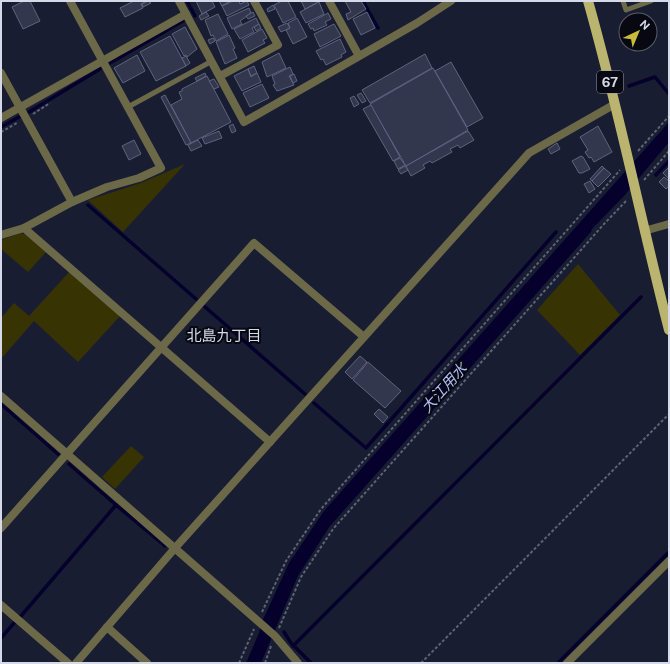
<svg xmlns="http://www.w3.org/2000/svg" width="670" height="664" font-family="'Public Sans','Noto Sans JP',sans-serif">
	<rect width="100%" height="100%" fill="#191d32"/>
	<g fill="#373303">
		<polygon points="185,164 123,232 88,200 141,183"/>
		<polygon points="21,233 26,235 47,251 28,272 1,249 1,240"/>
		<polygon points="578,264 620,315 580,355 537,310"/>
		<polygon points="70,271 120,316 78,362 34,321 1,359 1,318 14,303 29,316"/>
		<polygon points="131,446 144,457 115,489 102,477"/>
	</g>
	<polygon fill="#05012c" points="669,122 669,142 624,196 592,229 591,232 330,526 298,576 261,663 246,663 259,633 261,624 289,563 324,511"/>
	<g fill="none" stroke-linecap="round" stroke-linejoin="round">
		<g stroke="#05012c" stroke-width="3.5">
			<polyline points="187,1 195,16"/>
			<polyline points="363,1 378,28"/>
			<polyline points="110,63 183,21"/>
			<polyline points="629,86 655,77 669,94"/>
			<polyline points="29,112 100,69"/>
			<polyline points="1,127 19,117"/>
			<polyline points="656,175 669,161"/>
			<polyline points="88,205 196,299"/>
			<polyline points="204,306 305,394"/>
			<polyline points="314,403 366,448 556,232"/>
			<polyline points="1,404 58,454"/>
			<polyline points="69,464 116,505"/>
			<polyline points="21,616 116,505 165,546"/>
			<polyline points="284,632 291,643 311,663"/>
			<polyline points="1,638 14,623"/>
			<polyline points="293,646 641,297"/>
			<polyline points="558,663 669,552"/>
		</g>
	</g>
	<g fill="#32374e" stroke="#5e647d">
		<polygon points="24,1 30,1 40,21 23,29 12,7"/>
		<polygon points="134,1 147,1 141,4 143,8 125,17 120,8"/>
		<polygon points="148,1 151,3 143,7 142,4"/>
		<polygon points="196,1 212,1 215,7 202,14"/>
		<polygon points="219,1 230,1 222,6"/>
		<polygon points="233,1 239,1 240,4 247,1 249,5 227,16 222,6"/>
		<polygon points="282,1 288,1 296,17 283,23 274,5"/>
		<polygon points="301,1 320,1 305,9"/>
		<polygon points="345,1 361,1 366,9 348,20 346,14 351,12"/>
		<polygon points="319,2 324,14 306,23 300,12"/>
		<polygon points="273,5 275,9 268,12 267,9"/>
		<polygon points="249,8 251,13 240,21 242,24 232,29 227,18"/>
		<polygon points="206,12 209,16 201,20 199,16"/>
		<polygon points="253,12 255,16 248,19 246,16"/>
		<polygon points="367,12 375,28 361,35 353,19"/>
		<polygon points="328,13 331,19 325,22 327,25 314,31 313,28 311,29 308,24"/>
		<polygon points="218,14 228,34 216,41 213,35 211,36 205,20"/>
		<polygon points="256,18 259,24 252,28 254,32 240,39 234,29"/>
		<polygon points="297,18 307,37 293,44 286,30 290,28 288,23"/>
		<polygon points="287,23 290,28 281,32 278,27"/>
		<polygon points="259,24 261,28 256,31 254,27"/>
		<polygon points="334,24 341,36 320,47 314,34"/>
		<polygon points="185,27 197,49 187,57 186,55 184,56 172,34"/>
		<polygon points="262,29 267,38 263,40 265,43 248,52 242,40"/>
		<polygon points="229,35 235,48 233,49 237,58 225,64 216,42"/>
		<polygon points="170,36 186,66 156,81 140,52"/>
		<polygon points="213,38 215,41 210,44 208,40"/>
		<polygon points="340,39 346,52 341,55 342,57 326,65 323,59 321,60 316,51"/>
		<polygon points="279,53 286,68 267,77 262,62"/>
		<polygon points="425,54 432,68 370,103 362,90"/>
		<polygon points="137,55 145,71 123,83 114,68"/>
		<polygon points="186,56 190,63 186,66 182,58"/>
		<polygon points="451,62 483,118 467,127 435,71"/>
		<polygon points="254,66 257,73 251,76 248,69"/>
		<polygon points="290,67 293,74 289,76 294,85 277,91 273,85 275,84 272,76"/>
		<polygon points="433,68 468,130 406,166 370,104"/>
		<polygon points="248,69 251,77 257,73 261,82 242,91 234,76"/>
		<polygon points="205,73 206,76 197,81 195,78"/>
		<polygon points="294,74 297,81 293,83 290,76"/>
		<polygon points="207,76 231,122 191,143 171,105 182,99 179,92 182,91 182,89"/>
		<polygon points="214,79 219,87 214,89 209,81"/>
		<polygon points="262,84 269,98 250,107 243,93"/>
		<polygon points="361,93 366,101 362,103 357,95"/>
		<polygon points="165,95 191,143 186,145 161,97"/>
		<polygon points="354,96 359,104 354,107 350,98"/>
		<polygon points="371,105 400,157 393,161 363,109"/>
		<polygon points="233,124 236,131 232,133 229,126"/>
		<polygon points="598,126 612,152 594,162 591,157 589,158 585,152 588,150 580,137"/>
		<polygon points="219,131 222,138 205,144 202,138"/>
		<polygon points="468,131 474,140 460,148 458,145 450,149 452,152 432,163 430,161 423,165 425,168 411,176 406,166"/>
		<polygon points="134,140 141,154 129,160 122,146"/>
		<polygon points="198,140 202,146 191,151 188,145"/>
		<polygon points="557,143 560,149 551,154 548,149"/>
		<polygon points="581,156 583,157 590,169 582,173 579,173 572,161"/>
		<polygon points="400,158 405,165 398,169 394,161"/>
		<polygon points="405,166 408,170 401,174 398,170"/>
		<polygon points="602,166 604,168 592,181 590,179"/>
		<polygon points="669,167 669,179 663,173"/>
		<polygon points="604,168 611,174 598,187 592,181"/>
		<polygon points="664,177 669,181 669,186 666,189 659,182"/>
		<polygon points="590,181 595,189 589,193 584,184"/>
		<polygon points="360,356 367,362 352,379 345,372"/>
		<polygon points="368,362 401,391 385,408 353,380"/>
		<polygon points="379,409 388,417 383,423 374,414"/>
	</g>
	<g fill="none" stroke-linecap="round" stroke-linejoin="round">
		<g stroke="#5e6275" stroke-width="2" stroke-dasharray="3 2" stroke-linecap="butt">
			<polyline points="33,114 50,103"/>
			<polyline points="1,132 17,123"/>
			<polyline points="638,151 669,116"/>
			<polyline points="644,180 669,151"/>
			<polyline points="262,612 286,561 321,509 620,170"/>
			<polyline points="279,628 301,577 333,529 604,224 627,200"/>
			<polyline points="239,663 254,629"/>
			<polyline points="265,663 271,646"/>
			<polyline points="421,663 669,414"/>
		</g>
		<g stroke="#6c6948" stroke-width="5">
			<polyline points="623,1 626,10 651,1"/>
			<polyline points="128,107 212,61"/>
		</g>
		<g stroke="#6c6948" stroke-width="8">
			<polyline points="179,1 244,122 417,23 451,1"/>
			<polyline points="329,1 359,56"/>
			<polyline points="1,73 72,202"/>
			<polyline points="220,76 278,45 254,1"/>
			<polyline points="1,118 186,14"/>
			<polyline points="24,228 270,442"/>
			<polyline points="644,231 669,224"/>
			<polyline points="1,235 24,228 72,202 107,187 139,178 161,168 70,1"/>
			<polyline points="1,396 275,636 298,663"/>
			<polyline points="1,528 254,243 364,337"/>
			<polyline points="1,605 68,663"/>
			<polyline points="107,627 147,663"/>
			<polyline points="76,663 175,548 529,153 615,104"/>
			<polyline points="567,663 669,561"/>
		</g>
		<path stroke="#bbb46e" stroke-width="10" d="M588,1C619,110 641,221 669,330"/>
	</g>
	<g text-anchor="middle" stroke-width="4" stroke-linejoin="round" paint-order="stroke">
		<rect fill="#070811" stroke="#989ba8" stroke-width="1" x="597" y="71" width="26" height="22" rx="3"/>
		<g font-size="13" font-weight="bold" fill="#d6dae8">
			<text x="610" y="87">67</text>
		</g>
		<g font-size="15" fill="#d6dae8" stroke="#070811">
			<text x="224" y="341">北島九丁目</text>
		</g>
		<g font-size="15" font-style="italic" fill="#b0bdf6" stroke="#070811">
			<text transform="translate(444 388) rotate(-48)" y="5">大江用水</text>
		</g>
	</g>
	<rect width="670" height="664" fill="none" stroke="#d6dae8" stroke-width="4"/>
	<g transform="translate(638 32) rotate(44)"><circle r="19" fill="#070811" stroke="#5a5c67"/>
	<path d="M0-3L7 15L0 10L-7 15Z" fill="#c8bb3b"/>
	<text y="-6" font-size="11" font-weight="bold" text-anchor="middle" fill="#d6dae8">N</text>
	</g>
</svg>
